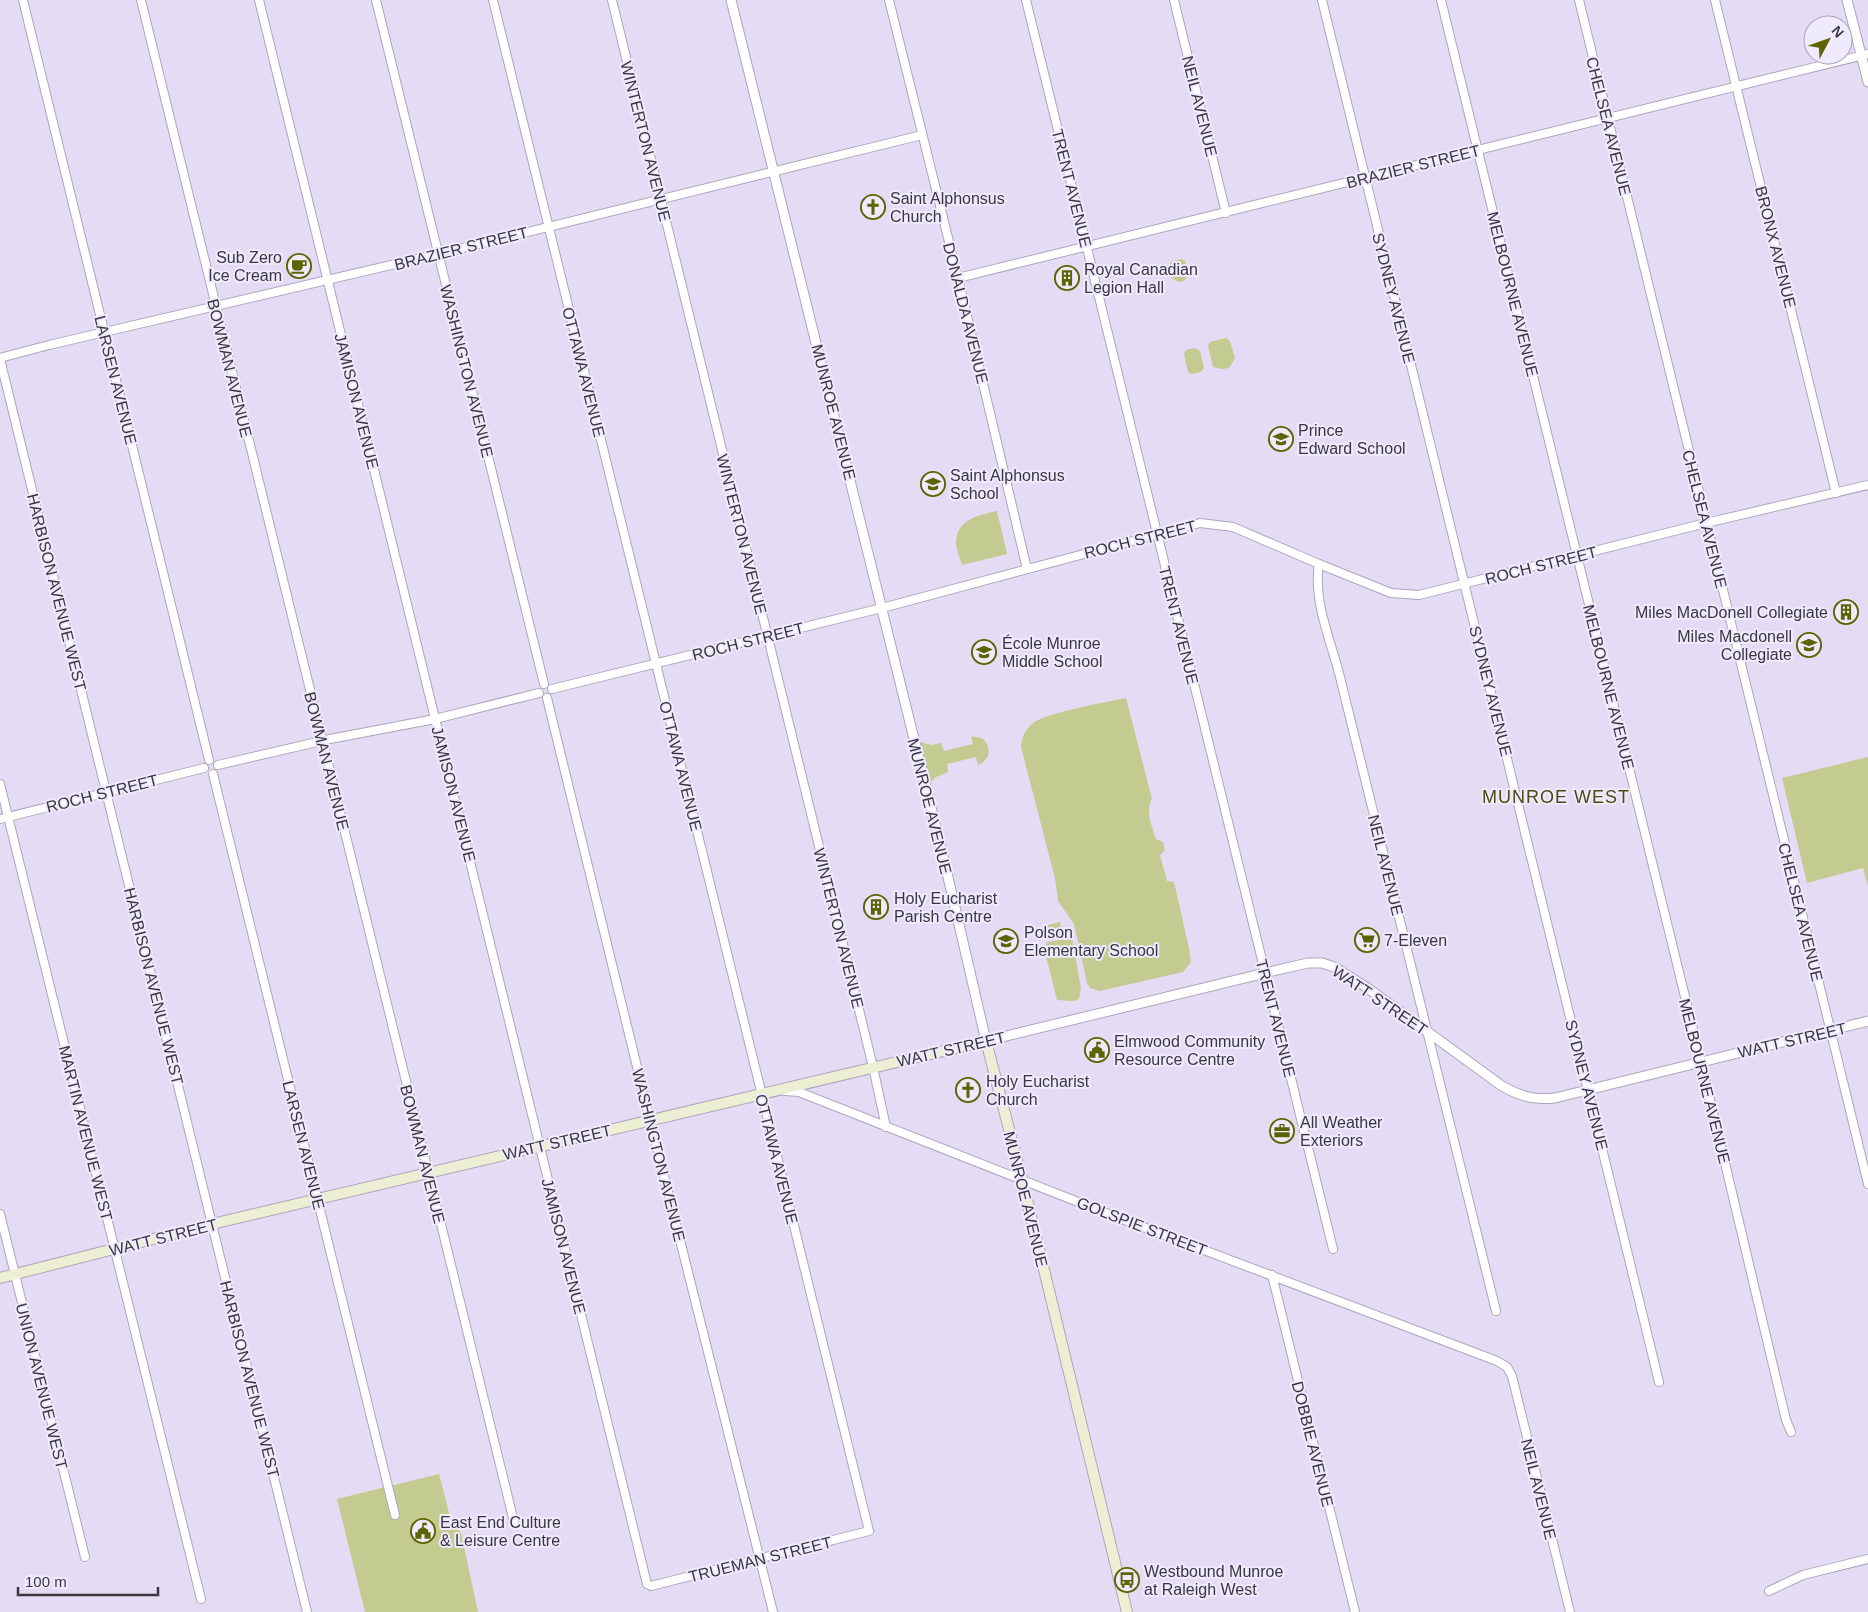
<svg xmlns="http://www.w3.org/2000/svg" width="1868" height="1612" font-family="Arial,sans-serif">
	<rect width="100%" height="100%" fill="#e4dcf4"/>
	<g fill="#c3cb91">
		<polygon points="1181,259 1185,261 1188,276 1184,281 1179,282 1167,275 1166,270 1171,262"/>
		<polygon points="1226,338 1230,341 1235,358 1229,368 1221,369 1213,367 1208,346 1210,342"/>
		<polygon points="1195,348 1200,351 1204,368 1201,372 1192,374 1188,372 1184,354 1186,350"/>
		<path d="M997,511L1007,554L962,565C960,558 956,549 956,542C957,519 979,515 997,511Z"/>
		<path d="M1126,698L1152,799C1145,810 1152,827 1156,839L1163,842L1165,850L1160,855L1167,881L1174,882L1189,948L1191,962L1183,972L1100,991L1090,988L1087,983L1074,924L1058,901L1055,878L1021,747C1022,737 1025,730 1033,723C1046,713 1106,702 1126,698Z"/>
		<path d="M971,736L982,738C992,747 991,759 978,765L976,757L947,764L948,772L936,777L930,783L920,742L931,745L941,743L944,751L973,744Z"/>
		<polygon points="1868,757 1868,886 1863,868 1807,883 1782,778"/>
		<polygon points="1060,922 1062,936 1051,939 1048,925"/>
		<polygon points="1072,938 1081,988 1079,999 1073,1001 1057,1000 1044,948 1047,942"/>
		<polygon points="439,1474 450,1517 461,1533 478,1612 365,1612 337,1499"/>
	</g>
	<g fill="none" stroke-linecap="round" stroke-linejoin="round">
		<defs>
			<g id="minor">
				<polyline points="23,0 209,760"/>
				<polyline points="141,0 514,1522"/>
				<polyline points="259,0 647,1584 651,1586 869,1531 493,0"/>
				<polyline points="376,0 544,684"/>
				<polyline points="612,0 873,1067 886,1127"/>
				<polyline points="889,0 958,278 1027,569"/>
				<polyline points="1026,0 1333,1249"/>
				<polyline points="1174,0 1226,213"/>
				<polyline points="1322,0 1659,1382"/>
				<polyline points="1441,0 1701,1062 1786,1420 1791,1432"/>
				<polyline points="1579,0 1868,1184"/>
				<polyline points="1715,0 1836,493"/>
				<polyline points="958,278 1868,54"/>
				<polyline points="0,358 49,345 438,254 922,135"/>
				<polyline points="0,359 307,1612"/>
				<path d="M1319,564C1313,600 1330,639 1339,673L1496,1311"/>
				<polyline points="552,689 882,608 1200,523 1233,527 1319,564 1391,593 1419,595 1706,523 1868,485"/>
				<polyline points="547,698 650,1120 773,1612"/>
				<polyline points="218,765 330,739 435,719 539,693"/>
				<polyline points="213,774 395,1515"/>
				<polyline points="0,784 201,1599"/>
				<polyline points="0,819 204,768"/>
				<polyline points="785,1091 799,1092 1106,1213 1497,1361 1507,1367 1512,1376 1570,1612"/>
				<polyline points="0,1214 85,1557"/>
				<polyline points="1272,1275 1355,1612"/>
				<polyline points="1769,1591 1803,1575 1868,1559"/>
			</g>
			<g id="tertiary">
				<path d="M731,0L944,860L986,1041L1273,971L1308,963H1322L1334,967L1366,987L1502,1086C1522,1097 1533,1100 1555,1098L1868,1021"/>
				<polyline points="1847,0 1868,82"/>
			</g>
			<polyline id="secondary" points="0,1278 212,1224 986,1041 1022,1179 1127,1612"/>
		</defs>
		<use href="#minor" stroke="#ada5bc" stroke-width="10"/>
		<use href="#tertiary" stroke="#ada5bc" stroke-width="11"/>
		<use href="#secondary" stroke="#ada5bc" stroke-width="12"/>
		<use href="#minor" stroke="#fff" stroke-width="8"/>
		<use href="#tertiary" stroke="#fff" stroke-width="9"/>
		<use href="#secondary" stroke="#ecefd3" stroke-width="10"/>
	</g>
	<defs>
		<symbol id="church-ring" viewBox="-11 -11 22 22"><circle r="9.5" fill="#f0eafe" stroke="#5d6300" stroke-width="1.5"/><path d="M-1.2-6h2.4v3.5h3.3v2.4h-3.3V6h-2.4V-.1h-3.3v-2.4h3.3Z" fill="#5d6300"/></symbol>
		<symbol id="cafe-ring" viewBox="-11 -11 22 22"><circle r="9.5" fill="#f0eafe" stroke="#5d6300" stroke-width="1.5"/><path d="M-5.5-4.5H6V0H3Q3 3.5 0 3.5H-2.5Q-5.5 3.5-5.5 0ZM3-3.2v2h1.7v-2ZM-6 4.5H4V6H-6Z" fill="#5d6300"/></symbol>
		<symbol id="building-ring" viewBox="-11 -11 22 22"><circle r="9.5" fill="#f0eafe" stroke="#5d6300" stroke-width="1.5"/><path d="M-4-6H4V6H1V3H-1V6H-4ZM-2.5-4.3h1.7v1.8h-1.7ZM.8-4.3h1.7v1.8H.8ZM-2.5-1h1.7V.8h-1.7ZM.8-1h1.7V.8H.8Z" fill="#5d6300"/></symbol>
		<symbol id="school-ring" viewBox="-11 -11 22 22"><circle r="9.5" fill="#f0eafe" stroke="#5d6300" stroke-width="1.5"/><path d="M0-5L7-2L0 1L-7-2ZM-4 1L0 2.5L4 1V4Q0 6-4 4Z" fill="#5d6300"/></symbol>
		<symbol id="supermarket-ring" viewBox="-11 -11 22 22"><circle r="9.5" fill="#f0eafe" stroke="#5d6300" stroke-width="1.5"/><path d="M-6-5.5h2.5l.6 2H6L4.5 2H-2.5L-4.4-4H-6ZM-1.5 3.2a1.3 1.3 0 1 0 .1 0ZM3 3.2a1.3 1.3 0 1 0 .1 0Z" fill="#5d6300"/></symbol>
		<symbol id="civic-ring" viewBox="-11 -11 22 22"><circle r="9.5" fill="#f0eafe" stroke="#5d6300" stroke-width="1.5"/><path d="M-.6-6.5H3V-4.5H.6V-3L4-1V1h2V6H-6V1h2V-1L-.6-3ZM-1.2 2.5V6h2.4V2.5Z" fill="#5d6300"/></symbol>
		<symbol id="office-ring" viewBox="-11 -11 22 22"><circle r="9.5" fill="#f0eafe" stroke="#5d6300" stroke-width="1.5"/><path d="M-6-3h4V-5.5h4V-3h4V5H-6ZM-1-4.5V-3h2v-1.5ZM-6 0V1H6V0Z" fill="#5d6300"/></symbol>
		<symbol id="bus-ring" viewBox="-11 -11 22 22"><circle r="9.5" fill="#f0eafe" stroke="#5d6300" stroke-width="1.5"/><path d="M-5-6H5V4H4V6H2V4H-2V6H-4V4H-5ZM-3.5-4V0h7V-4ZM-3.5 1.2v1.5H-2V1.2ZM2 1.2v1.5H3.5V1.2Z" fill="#5d6300"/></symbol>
	</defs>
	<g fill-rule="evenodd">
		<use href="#church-ring" x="859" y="193" width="28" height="28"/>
		<use href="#cafe-ring" x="285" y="252" width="28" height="28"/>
		<use href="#building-ring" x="1053" y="264" width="28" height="28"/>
		<use href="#school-ring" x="1267" y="425" width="28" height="28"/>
		<use href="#school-ring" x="919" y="470" width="28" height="28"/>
		<use href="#building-ring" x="1832" y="598" width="28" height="28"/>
		<use href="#school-ring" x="1795" y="631" width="28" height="28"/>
		<use href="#school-ring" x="970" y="638" width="28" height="28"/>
		<use href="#building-ring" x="862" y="893" width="28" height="28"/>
		<use href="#supermarket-ring" x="1353" y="926" width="28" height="28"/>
		<use href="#school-ring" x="992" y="927" width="28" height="28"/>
		<use href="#civic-ring" x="1083" y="1036" width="28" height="28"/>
		<use href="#church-ring" x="954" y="1076" width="28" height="28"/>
		<use href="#office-ring" x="1268" y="1117" width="28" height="28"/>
		<use href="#civic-ring" x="409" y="1517" width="28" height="28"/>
		<use href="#bus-ring" x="1113" y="1566" width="28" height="28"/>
	</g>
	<g text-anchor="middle" stroke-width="4" stroke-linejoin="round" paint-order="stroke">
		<g font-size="16" fill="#393640" stroke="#f0eafe">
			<text transform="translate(1200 106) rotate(76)" y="6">NEIL AVENUE</text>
			<text transform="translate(1609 126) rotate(76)" y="6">CHELSEA AVENUE</text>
			<text transform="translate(646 141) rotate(76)" y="6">WINTERTON AVENUE</text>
			<text transform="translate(1413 166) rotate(-14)" y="6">BRAZIER STREET</text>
			<text transform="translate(1072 188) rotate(76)" y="6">TRENT AVENUE</text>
			<text transform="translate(1776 247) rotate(76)" y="6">BRONX AVENUE</text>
			<text transform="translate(461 248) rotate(-14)" y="6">BRAZIER STREET</text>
			<text transform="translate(1513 294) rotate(76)" y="6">MELBOURNE AVENUE</text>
			<text transform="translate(1394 298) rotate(76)" y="6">SYDNEY AVENUE</text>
			<text transform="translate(966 313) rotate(76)" y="6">DONALDA AVENUE</text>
			<text transform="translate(230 368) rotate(76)" y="6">BOWMAN AVENUE</text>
			<text transform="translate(467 371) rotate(76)" y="6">WASHINGTON AVENUE</text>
			<text transform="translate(584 372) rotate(76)" y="6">OTTAWA AVENUE</text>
			<text transform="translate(116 380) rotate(76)" y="6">LARSEN AVENUE</text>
			<text transform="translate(357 401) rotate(76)" y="6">JAMISON AVENUE</text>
			<text transform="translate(834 412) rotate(76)" y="6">MUNROE AVENUE</text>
			<text transform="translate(1705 519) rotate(76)" y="6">CHELSEA AVENUE</text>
			<text transform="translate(742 534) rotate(76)" y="6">WINTERTON AVENUE</text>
			<text transform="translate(1140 539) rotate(-14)" y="6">ROCH STREET</text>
			<text transform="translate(1541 565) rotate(-14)" y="6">ROCH STREET</text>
			<text transform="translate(57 592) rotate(76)" y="6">HARBISON AVENUE WEST</text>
			<text transform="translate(1179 625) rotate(76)" y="6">TRENT AVENUE</text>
			<text transform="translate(748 641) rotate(-14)" y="6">ROCH STREET</text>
			<text transform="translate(1609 687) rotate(76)" y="6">MELBOURNE AVENUE</text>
			<text transform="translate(1491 691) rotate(76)" y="6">SYDNEY AVENUE</text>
			<text transform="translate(327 761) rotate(76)" y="6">BOWMAN AVENUE</text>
			<text transform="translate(681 766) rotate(76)" y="6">OTTAWA AVENUE</text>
			<text transform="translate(102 793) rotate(-14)" y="6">ROCH STREET</text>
			<text transform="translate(454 794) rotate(76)" y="6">JAMISON AVENUE</text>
			<text transform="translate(930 806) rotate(76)" y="6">MUNROE AVENUE</text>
			<text transform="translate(1386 865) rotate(76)" y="6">NEIL AVENUE</text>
			<text transform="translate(1801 912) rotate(76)" y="6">CHELSEA AVENUE</text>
			<text transform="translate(839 928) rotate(76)" y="6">WINTERTON AVENUE</text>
			<text transform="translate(154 986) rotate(76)" y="6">HARBISON AVENUE WEST</text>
			<text transform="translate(1380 1000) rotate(34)" y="6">WATT STREET</text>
			<text transform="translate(1276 1018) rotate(76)" y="6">TRENT AVENUE</text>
			<text transform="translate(1792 1040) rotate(-13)" y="6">WATT STREET</text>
			<text transform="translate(951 1049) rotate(-13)" y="6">WATT STREET</text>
			<text transform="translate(1705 1081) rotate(76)" y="6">MELBOURNE AVENUE</text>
			<text transform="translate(1587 1085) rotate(76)" y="6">SYDNEY AVENUE</text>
			<text transform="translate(86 1133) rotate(76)" y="6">MARTIN AVENUE WEST</text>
			<text transform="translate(557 1142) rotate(-13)" y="6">WATT STREET</text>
			<text transform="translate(304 1145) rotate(76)" y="6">LARSEN AVENUE</text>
			<text transform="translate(423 1154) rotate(76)" y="6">BOWMAN AVENUE</text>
			<text transform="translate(659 1155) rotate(76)" y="6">WASHINGTON AVENUE</text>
			<text transform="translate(777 1159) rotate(76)" y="6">OTTAWA AVENUE</text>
			<text transform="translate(1026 1199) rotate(76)" y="6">MUNROE AVENUE</text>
			<text transform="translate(1142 1226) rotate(21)" y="6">GOLSPIE STREET</text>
			<text transform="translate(163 1237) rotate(-14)" y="6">WATT STREET</text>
			<text transform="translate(564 1246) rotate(76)" y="6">JAMISON AVENUE</text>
			<text transform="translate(250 1379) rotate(76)" y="6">HARBISON AVENUE WEST</text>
			<text transform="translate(42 1386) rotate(76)" y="6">UNION AVENUE WEST</text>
			<text transform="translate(1313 1444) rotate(76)" y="6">DOBBIE AVENUE</text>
			<text transform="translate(1539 1489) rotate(76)" y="6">NEIL AVENUE</text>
			<text transform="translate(760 1559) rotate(-14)" y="6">TRUEMAN STREET</text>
		</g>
		<g font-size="16" fill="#393640" stroke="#f0eafe" text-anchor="start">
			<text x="890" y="204">Saint Alphonsus<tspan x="890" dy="18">Church</tspan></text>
			<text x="282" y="263" text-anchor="end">Sub Zero<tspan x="282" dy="18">Ice Cream</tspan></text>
			<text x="1084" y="275">Royal Canadian<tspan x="1084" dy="18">Legion Hall</tspan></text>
			<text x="1298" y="436">Prince<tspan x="1298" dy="18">Edward School</tspan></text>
			<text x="950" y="481">Saint Alphonsus<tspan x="950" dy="18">School</tspan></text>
			<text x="1828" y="618" text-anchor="end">Miles MacDonell Collegiate</text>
			<text x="1792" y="642" text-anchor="end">Miles Macdonell<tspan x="1792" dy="18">Collegiate</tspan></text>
			<text x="1002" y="649">École Munroe<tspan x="1002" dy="18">Middle School</tspan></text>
			<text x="894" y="904">Holy Eucharist<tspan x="894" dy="18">Parish Centre</tspan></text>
			<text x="1024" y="938">Polson<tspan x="1024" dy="18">Elementary School</tspan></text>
			<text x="1384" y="946">7-Eleven</text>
			<text x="1114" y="1047">Elmwood Community<tspan x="1114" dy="18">Resource Centre</tspan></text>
			<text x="986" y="1087">Holy Eucharist<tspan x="986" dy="18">Church</tspan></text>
			<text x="1300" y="1128">All Weather<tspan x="1300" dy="18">Exteriors</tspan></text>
			<text x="440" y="1528">East End Culture<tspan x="440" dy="18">&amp; Leisure Centre</tspan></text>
			<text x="1144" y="1577">Westbound Munroe<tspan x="1144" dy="18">at Raleigh West</tspan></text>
		</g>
		<g font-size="18" letter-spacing="1" fill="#484c11" stroke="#f0eafe">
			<text x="1556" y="803">MUNROE WEST</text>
		</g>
	</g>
	<g transform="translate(1828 40) rotate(49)"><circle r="24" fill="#f0eafe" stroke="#a7a2b2"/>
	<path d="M0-4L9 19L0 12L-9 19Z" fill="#5d6300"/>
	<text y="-8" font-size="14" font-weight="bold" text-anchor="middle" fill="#393640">N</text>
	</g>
	<path d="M18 1587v8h140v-8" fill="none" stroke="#393640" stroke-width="2.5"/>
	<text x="25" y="1587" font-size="15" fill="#393640" stroke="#f0eafe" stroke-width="4" paint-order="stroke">100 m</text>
</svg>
